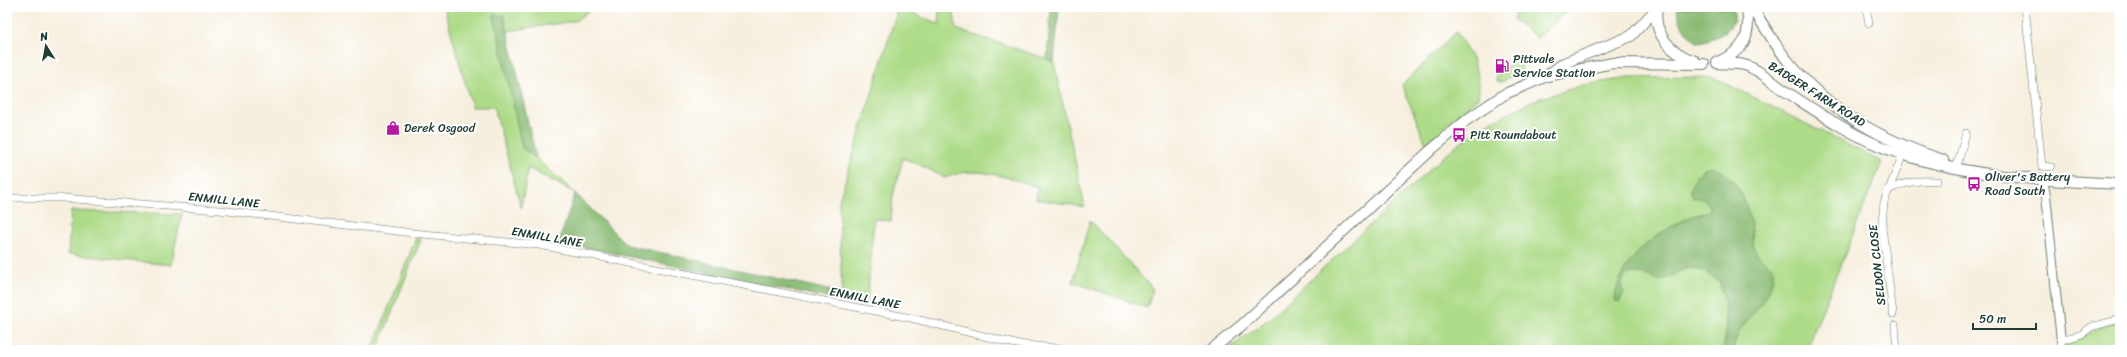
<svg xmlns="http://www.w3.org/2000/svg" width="2127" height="357" font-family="Sriracha,sans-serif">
	<rect width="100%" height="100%" fill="#fff"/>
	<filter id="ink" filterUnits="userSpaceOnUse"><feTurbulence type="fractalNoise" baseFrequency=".025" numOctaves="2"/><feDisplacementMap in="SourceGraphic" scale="8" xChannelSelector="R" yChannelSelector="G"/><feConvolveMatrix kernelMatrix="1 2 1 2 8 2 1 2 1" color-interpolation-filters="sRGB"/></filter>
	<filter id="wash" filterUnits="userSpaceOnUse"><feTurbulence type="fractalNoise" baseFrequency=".012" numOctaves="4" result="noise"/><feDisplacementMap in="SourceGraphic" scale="16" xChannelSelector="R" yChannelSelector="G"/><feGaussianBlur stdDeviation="0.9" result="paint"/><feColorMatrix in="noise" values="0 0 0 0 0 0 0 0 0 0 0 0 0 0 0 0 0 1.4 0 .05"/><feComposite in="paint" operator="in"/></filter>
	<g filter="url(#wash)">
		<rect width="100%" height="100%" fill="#f7efde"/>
		<g fill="#addb88" stroke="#668c5e">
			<polygon points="444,7 594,7 575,21 507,31 504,15 522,148 536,158 575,193 528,168 521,208 494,107 472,107"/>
			<path d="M939,7H953L956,29L1047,59L1054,63L1085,207L1036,199L1038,187C1007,178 976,164 945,178L922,166L903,158L893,195L891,221L874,219L867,303L842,301L839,201L898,8L940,24Z"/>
			<polygon points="1518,7 1571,7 1537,38 1513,19"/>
			<path d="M1456,32C1469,52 1483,73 1478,97L1426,144L1402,85Z"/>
			<polygon points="1514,60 1521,61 1522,64 1521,71 1502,82 1497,81 1496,76"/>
			<polygon points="1713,77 1882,162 1814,331 1808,350 1227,350 1266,321 1454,147 1489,123 1532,101 1583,85 1628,78"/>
			<polygon points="71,211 182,214 171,265 68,254"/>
			<polygon points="1090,220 1153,289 1147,308 1073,282"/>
			<polygon points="416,238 421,239 377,350 372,350"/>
			<path d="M2120,320V350H2067L2066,343C2084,336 2101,327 2120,320Z"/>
		</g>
		<g fill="#8abb74" stroke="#547c54">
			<polygon points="1051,7 1059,7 1054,63 1047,59"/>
			<path d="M1733,7C1740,29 1716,40 1697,42C1684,33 1679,22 1677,8Z"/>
			<polygon points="494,15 504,15 536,158 522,148"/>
			<path d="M1711,166C1736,175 1746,199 1751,224C1753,232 1752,243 1755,251C1758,257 1768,264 1773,268C1774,297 1757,306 1742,327C1737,334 1735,343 1732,350H1723C1729,326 1726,304 1719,281C1688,260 1691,267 1661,281C1648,277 1639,269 1625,275L1621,288L1624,292L1620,301H1615C1616,262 1659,229 1693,216C1700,213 1704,215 1710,210C1709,200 1702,198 1693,197L1690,190C1694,178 1698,170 1711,166Z"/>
			<polygon points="575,193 627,245 842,293 842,301 559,242"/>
		</g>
	</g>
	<g filter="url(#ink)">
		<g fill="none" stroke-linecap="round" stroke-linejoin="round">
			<defs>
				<g id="minor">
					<polyline points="1866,7 1869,23"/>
					<polyline points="2025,7 2042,166 2051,167"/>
					<polyline points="1956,169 1966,133"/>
					<path d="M1888,190C1905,182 1919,180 1937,181"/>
					<polyline points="7,198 62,198 219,210 413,233 539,245 911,318 1016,344 1075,350"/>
					<polyline points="1893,314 1882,227 1884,202 1903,154 1901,150"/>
					<polyline points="1895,325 1897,350"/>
					<polyline points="2061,339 2073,337 2082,334 2091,327 2120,319"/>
				</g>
				<polyline id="tertiary" points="2043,179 2046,196 2062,350"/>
				<g id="primary">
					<path d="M1657,7C1652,33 1671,54 1695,61"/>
					<path d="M1752,7C1763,25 1774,43 1787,60C1828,111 1882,140 1943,160"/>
					<path d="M1718,62C1745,50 1751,36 1747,7"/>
					<path d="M1717,63C1725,64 1736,63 1744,65C1759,69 1772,82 1785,91C1816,111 1848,133 1882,147C1958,177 2039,180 2120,184"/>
					<polyline points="1549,74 1564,63 1631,36 1657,8"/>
					<polyline points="1211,350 1242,325 1431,150 1468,119 1505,94 1547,76 1613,63 1704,64"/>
				</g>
			</defs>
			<use href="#minor" stroke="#6b7b70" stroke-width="8"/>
			<use href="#tertiary" stroke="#6b7b70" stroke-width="10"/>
			<use href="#primary" stroke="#6b7b70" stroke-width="12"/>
			<use href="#minor" stroke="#fff" stroke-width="7"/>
			<use href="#tertiary" stroke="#fff" stroke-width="8"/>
			<use href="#primary" stroke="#fff" stroke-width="10"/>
		</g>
	</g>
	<defs>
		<symbol id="fuel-bare" viewBox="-9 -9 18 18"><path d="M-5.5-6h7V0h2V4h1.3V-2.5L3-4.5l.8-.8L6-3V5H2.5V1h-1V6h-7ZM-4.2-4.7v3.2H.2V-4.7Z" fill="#b5179e" stroke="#fff" stroke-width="2.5" paint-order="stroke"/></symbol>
		<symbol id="shop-bare" viewBox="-9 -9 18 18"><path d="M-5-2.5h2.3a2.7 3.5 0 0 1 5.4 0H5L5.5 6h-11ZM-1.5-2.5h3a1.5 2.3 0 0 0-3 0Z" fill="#b5179e" stroke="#fff" stroke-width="2.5" paint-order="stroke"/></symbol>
		<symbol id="bus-bare" viewBox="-9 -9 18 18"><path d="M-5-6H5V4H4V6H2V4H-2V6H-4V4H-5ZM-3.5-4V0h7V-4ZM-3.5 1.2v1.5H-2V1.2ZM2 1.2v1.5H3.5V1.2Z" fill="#b5179e" stroke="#fff" stroke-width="2.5" paint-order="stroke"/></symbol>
	</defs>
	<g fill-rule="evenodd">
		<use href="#fuel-bare" x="1492" y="56" width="20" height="20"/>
		<use href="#shop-bare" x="383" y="118" width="20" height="20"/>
		<use href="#bus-bare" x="1449" y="125" width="20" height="20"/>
		<use href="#bus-bare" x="1964" y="174" width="20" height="20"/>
	</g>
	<g text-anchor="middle" stroke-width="4" stroke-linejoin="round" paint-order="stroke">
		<g font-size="12" fill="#1f3d34" stroke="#fff" text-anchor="start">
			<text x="1513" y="63">Pittvale<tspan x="1513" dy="14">Service Station</tspan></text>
			<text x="404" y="132">Derek Osgood</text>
			<text x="1470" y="139">Pitt Roundabout</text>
			<text x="1985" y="181">Oliver's Battery<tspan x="1985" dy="14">Road South</tspan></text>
		</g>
		<g font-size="12" fill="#1f3d34" stroke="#fff">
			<text transform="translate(1817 94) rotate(32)" y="4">BADGER FARM ROAD</text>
			<text transform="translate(224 200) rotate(6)" y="4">ENMILL LANE</text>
			<text transform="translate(547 237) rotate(10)" y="4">ENMILL LANE</text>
			<text transform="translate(1877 265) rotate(-96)" y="4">SELDON CLOSE</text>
			<text transform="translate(865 298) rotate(11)" y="4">ENMILL LANE</text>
		</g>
	</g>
	<rect width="2127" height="357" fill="none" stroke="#fff" stroke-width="24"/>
	<g transform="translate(46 46) rotate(349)" stroke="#ffffff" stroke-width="3" paint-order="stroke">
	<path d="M0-3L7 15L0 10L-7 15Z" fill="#1f3d34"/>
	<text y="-6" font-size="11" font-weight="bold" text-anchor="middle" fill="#1f3d34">N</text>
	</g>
	<path d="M1973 323v6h63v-6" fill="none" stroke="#1f3d34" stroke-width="2"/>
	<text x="1979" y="323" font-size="12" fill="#1f3d34" stroke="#ffffff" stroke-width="3" paint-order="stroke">50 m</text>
</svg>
